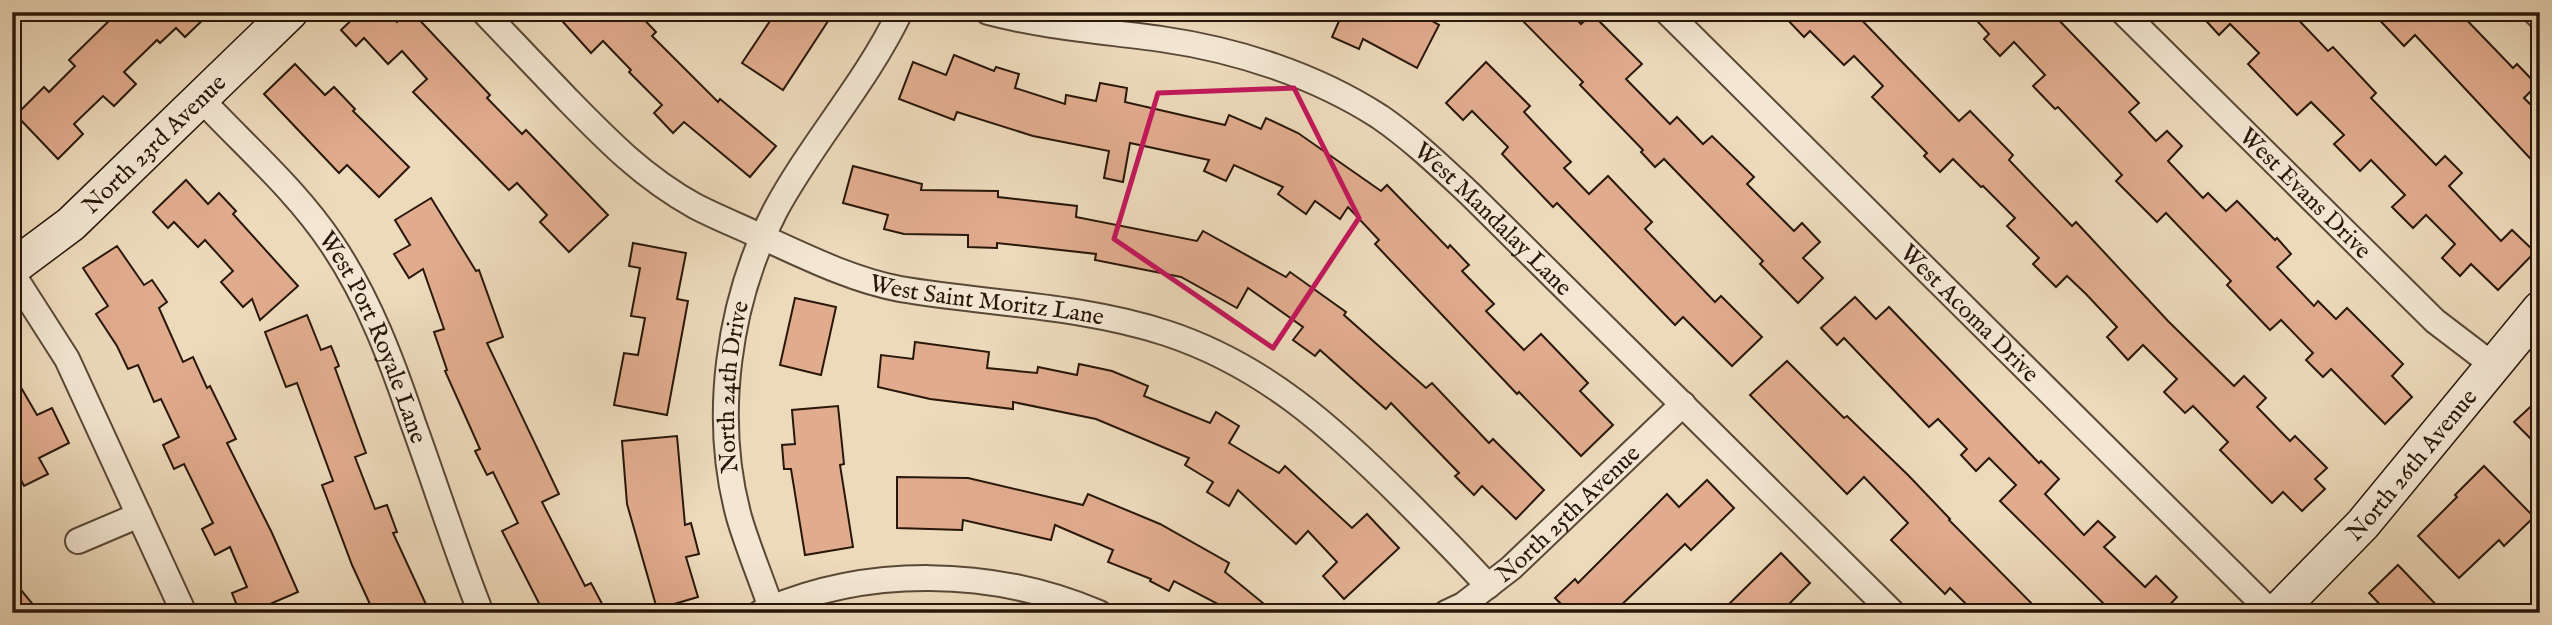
<svg xmlns="http://www.w3.org/2000/svg" width="2552" height="625" font-family="'IM FELL English',serif">
	<rect width="100%" height="100%" fill="#eddabb"/>
	<filter id="stains"><feTurbulence type="fractalNoise" baseFrequency=".00286" numOctaves="4"/><feColorMatrix values="0 0 0 0 .2 0 0 0 0 .09 0 0 0 0 .02 0 0 0 .5 -.17"/></filter>
	<radialGradient id="worn" r=".72"><stop offset=".6" stop-color="#630" stop-opacity="0"/><stop offset="1" stop-color="#630" stop-opacity=".3"/></radialGradient>
	<g fill="#e1ac8e" stroke="#28170a" stroke-width="2">
		<polygon points="118,12 211,12 185,37 176,28 160,43 157,40 124,72 136,84 114,106 103,96 74,124 83,134 58,159 16,115 44,87 49,92 75,66 69,60"/>
		<polygon points="360,12 388,12 397,22 407,12 412,12 490,95 487,98 522,134 526,130 608,215 569,252 540,222 547,215 517,183 509,190 413,92 427,79 402,51 388,64 364,38 356,46 341,30"/>
		<polygon points="554,12 637,12 656,32 652,36 718,102 720,99 776,146 750,177 684,122 673,133 654,113 662,105 629,72 631,70 603,41 591,53"/>
		<polygon points="776,12 834,12 783,90 742,63"/>
		<polygon points="1343,12 1416,12 1439,25 1417,68 1363,39 1359,49 1332,37"/>
		<polygon points="1514,12 1570,12 1581,24 1592,14 1642,64 1626,79 1670,124 1677,117 1703,144 1712,136 1754,177 1747,184 1794,231 1802,223 1820,242 1803,258 1823,278 1798,303 1760,264 1763,261 1664,159 1655,167 1641,152 1643,150 1580,85 1583,82"/>
		<polygon points="1780,12 1854,12 1959,121 1970,111 2013,155 2009,160 2072,226 2076,222 2168,321 2234,386 2244,376 2266,398 2257,407 2290,441 2295,436 2327,468 2315,479 2325,489 2302,511 2283,492 2272,503 2220,450 2228,442 2193,406 2185,413 2164,392 2177,379 2143,345 2128,360 2107,337 2117,327 2086,294 2067,276 2056,287 2033,264 2039,258 2007,226 2015,218 1983,186 1981,187 1953,159 1940,172 1924,156 1927,153 1872,97 1883,86 1854,56 1844,65 1810,31 1804,37"/>
		<polygon points="1969,12 2051,12 2139,103 2129,112 2156,141 2167,131 2182,146 2168,161 2203,198 2208,193 2226,211 2237,201 2275,240 2277,238 2291,254 2277,267 2314,306 2318,301 2336,319 2347,308 2403,364 2392,376 2412,397 2385,424 2331,369 2323,377 2306,360 2313,353 2281,320 2270,330 2227,285 2231,281 2166,213 2157,222 2116,181 2122,175 2058,107 2055,109 2033,86 2045,75 2014,42 2000,56 1984,39 1989,34"/>
		<polygon points="2198,12 2291,12 2328,51 2333,47 2376,93 2371,98 2436,165 2445,156 2462,173 2449,186 2501,241 2512,230 2535,252 2498,290 2471,264 2460,276 2442,258 2455,244 2426,215 2413,228 2392,207 2405,195 2371,160 2360,171 2334,144 2344,135 2311,102 2297,115 2248,64 2259,53 2230,24 2219,35"/>
		<polygon points="2372,12 2459,12 2513,68 2517,64 2537,85 2524,98 2540,114 2540,169 2415,35 2404,46"/>
		<polygon points="954,55 994,71 996,67 1019,74 1015,88 1065,104 1066,95 1096,101 1100,83 1127,88 1125,102 1225,125 1229,115 1261,129 1266,118 1298,133 1381,191 1387,185 1448,248 1450,245 1469,265 1462,271 1494,304 1486,311 1524,350 1541,334 1588,383 1580,391 1613,425 1581,456 1519,392 1517,394 1375,244 1379,240 1348,207 1340,219 1315,201 1306,214 1278,194 1283,187 1234,165 1226,181 1204,171 1209,160 1130,143 1123,182 1104,178 1109,151 1033,136 957,112 954,120 899,99 913,62 946,75"/>
		<polygon points="1486,62 1530,106 1524,112 1571,162 1564,168 1589,194 1608,176 1652,222 1645,229 1715,302 1721,296 1762,337 1732,366 1683,317 1675,325 1557,203 1553,207 1502,154 1508,147 1472,111 1463,120 1446,103"/>
		<polygon points="295,64 325,95 334,87 355,109 353,111 409,167 379,197 347,165 339,173 264,94"/>
		<polygon points="853,166 922,184 921,190 998,191 998,197 1077,206 1076,217 1197,241 1203,231 1286,277 1290,272 1346,312 1344,315 1426,388 1432,383 1489,443 1493,439 1544,490 1516,519 1482,486 1474,495 1455,476 1459,473 1391,403 1386,409 1320,350 1315,356 1293,340 1303,327 1248,288 1237,308 1181,277 1095,260 1096,254 997,243 997,248 968,247 968,235 904,234 884,229 888,215 843,203"/>
		<polygon points="186,180 208,204 219,193 236,211 233,214 298,286 260,320 252,299 243,307 221,282 233,271 205,240 198,247 174,222 168,228 153,212"/>
		<polygon points="431,198 476,271 479,270 503,337 487,343 559,494 542,502 585,586 591,583 607,613 544,613 502,531 518,523 493,472 487,475 475,451 480,449 445,371 447,370 434,332 444,329 423,269 409,278 394,254 410,245 395,220"/>
		<polygon points="633,243 686,253 677,299 688,301 667,415 614,405 624,353 638,355 645,318 631,316 640,268 629,266"/>
		<polygon points="117,246 144,285 152,280 167,302 159,308 183,362 193,357 207,388 210,386 236,439 227,443 272,533 298,592 249,613 240,613 232,593 247,587 230,547 215,555 202,529 213,523 184,464 174,469 163,445 179,437 161,399 154,402 138,365 128,369 117,346 96,314 108,306 83,268"/>
		<polygon points="1855,297 1876,319 1889,307 2039,463 2041,461 2059,479 2045,494 2084,535 2098,521 2115,537 2104,547 2145,587 2156,576 2177,597 2162,613 2113,613 2000,501 2016,485 1989,458 1976,471 1961,455 1967,449 1938,419 1929,427 1844,338 1837,345 1821,328"/>
		<polygon points="795,298 836,307 821,375 780,365"/>
		<polygon points="307,315 321,350 331,346 339,366 335,368 366,453 355,457 375,509 387,505 397,532 393,533 430,613 374,613 352,565 322,485 333,481 297,383 286,387 265,332"/>
		<polygon points="915,342 989,352 987,368 1037,373 1038,367 1077,375 1079,364 1112,371 1148,386 1144,396 1210,423 1216,412 1239,426 1229,443 1279,473 1285,466 1352,528 1367,514 1399,548 1344,599 1323,576 1337,562 1308,531 1296,544 1238,490 1229,506 1207,492 1213,482 1185,465 1189,458 1096,419 1013,402 1013,409 930,399 878,387 881,355 913,359"/>
		<polygon points="1787,361 1844,418 1847,416 1909,476 1950,519 1949,520 2041,613 1975,613 1950,588 1945,594 1891,540 1908,523 1864,477 1847,494 1750,395"/>
		<polygon points="12,372 37,415 52,408 69,443 39,458 48,474 24,486 12,462"/>
		<polygon points="2540,398 2540,448 2514,422"/>
		<polygon points="838,406 844,464 840,465 853,547 805,555 791,469 784,469 782,445 795,444 792,410"/>
		<polygon points="677,436 685,525 691,523 699,554 686,557 698,597 657,609 627,504 622,441"/>
		<polygon points="2484,466 2534,517 2504,546 2499,540 2459,578 2418,536 2457,497 2455,495"/>
		<polygon points="897,477 968,478 1083,505 1088,494 1160,524 1229,563 1225,572 1275,613 1235,613 1174,581 1169,591 1150,581 1151,579 1108,562 1113,550 1055,525 1051,540 963,520 962,530 897,528"/>
		<polygon points="1707,480 1734,508 1691,550 1685,544 1613,613 1570,613 1555,598 1575,579 1578,583 1667,494 1679,507"/>
		<polygon points="1781,553 1810,583 1780,613 1739,613 1730,603"/>
		<polygon points="2398,565 2444,613 2388,613 2369,593"/>
		<polygon points="12,579 40,613 12,613"/>
	</g>
	<g fill="none" stroke-linecap="round" stroke-linejoin="round">
		<defs>
			<g id="street">
				<path id="s1" d="M484,12C512,41 539,70 567,99C608,141 643,177 695,206C716,217 739,226 760,236C804,256 852,280 900,289C989,304 1080,305 1166,333C1264,365 1334,429 1405,500C1433,528 1461,556 1488,586"/>
				<path id="s2" d="M988,12C1045,27 1103,31 1161,39C1237,50 1315,75 1380,117C1412,139 1441,167 1469,193L1893,613"/>
				<path id="s3" d="M1667,12L2272,613"/>
				<path id="s4" d="M2123,12L2435,321L2494,366"/>
				<polyline points="2535,12 2540,17"/>
				<path id="s5" d="M201,99C245,146 296,190 332,244C369,299 392,361 413,423C436,486 456,550 481,613"/>
				<polyline points="12,273 67,359 184,613"/>
				<polyline points="78,541 139,515"/>
				<path id="s6" d="M771,608C761,578 748,548 739,517C712,418 728,302 775,211C812,142 866,83 900,12"/>
				<path d="M760,613C866,565 993,568 1099,613"/>
				<path id="s7" d="M1446,613L1463,605L1511,568L1683,404"/>
			</g>
			<g id="secondary">
				<path id="s8" d="M12,268L71,224L290,12"/>
				<path id="s9" d="M2276,613L2363,524L2540,309"/>
			</g>
		</defs>
		<use href="#street" stroke="#594836" stroke-width="28"/>
		<use href="#secondary" stroke="#28170a" stroke-width="38"/>
		<use href="#street" stroke="#f3e7d3" stroke-width="24"/>
		<use href="#secondary" stroke="#f3e7d3" stroke-width="35"/>
	</g>
	<path fill="none" stroke="#c2185b" stroke-width="5" stroke-linejoin="round" d="M1294,88L1359,218L1273,348L1114,239L1158,93Z"/>
	<g text-anchor="middle" stroke-width="7" stroke-linejoin="round" paint-order="stroke">
		<g font-size="24" fill="#28170a" stroke="#f3e7d3">
			<text dy="8" stroke="none"><textPath href="#s8" startOffset="189">North 23rd Avenue</textPath></text>
			<text dy="8" stroke="none"><textPath href="#s4" startOffset="257">West Evans Drive</textPath></text>
			<text dy="8" stroke="none"><textPath href="#s2" startOffset="562">West Mandalay Lane</textPath></text>
			<text dy="8" stroke="none"><textPath href="#s1" startOffset="597">West Saint Moritz Lane</textPath></text>
			<text dy="8" stroke="none"><textPath href="#s3" startOffset="427">West Acoma Drive</textPath></text>
			<text dy="8" stroke="none"><textPath href="#s5" startOffset="298">West Port Royale Lane</textPath></text>
			<text dy="8" stroke="none"><textPath href="#s6" startOffset="228">North 24th Drive</textPath></text>
			<text dy="8" stroke="none"><textPath href="#s9" startOffset="201">North 26th Avenue</textPath></text>
			<text dy="8" stroke="none"><textPath href="#s7" startOffset="158">North 25th Avenue</textPath></text>
		</g>
	</g>
	<rect width="2552" height="625" fill="none" stroke="#eddabb" stroke-width="42"/>
	<rect x="14" y="14" width="2524" height="597" fill="none" stroke="#28170a" stroke-width="3.5"/>
	<rect x="21" y="21" width="2510" height="583" fill="none" stroke="#28170a" stroke-width="2"/>
	<rect width="100%" height="100%" filter="url(#stains)"/>
	<rect width="100%" height="100%" fill="url(#worn)"/>
</svg>
